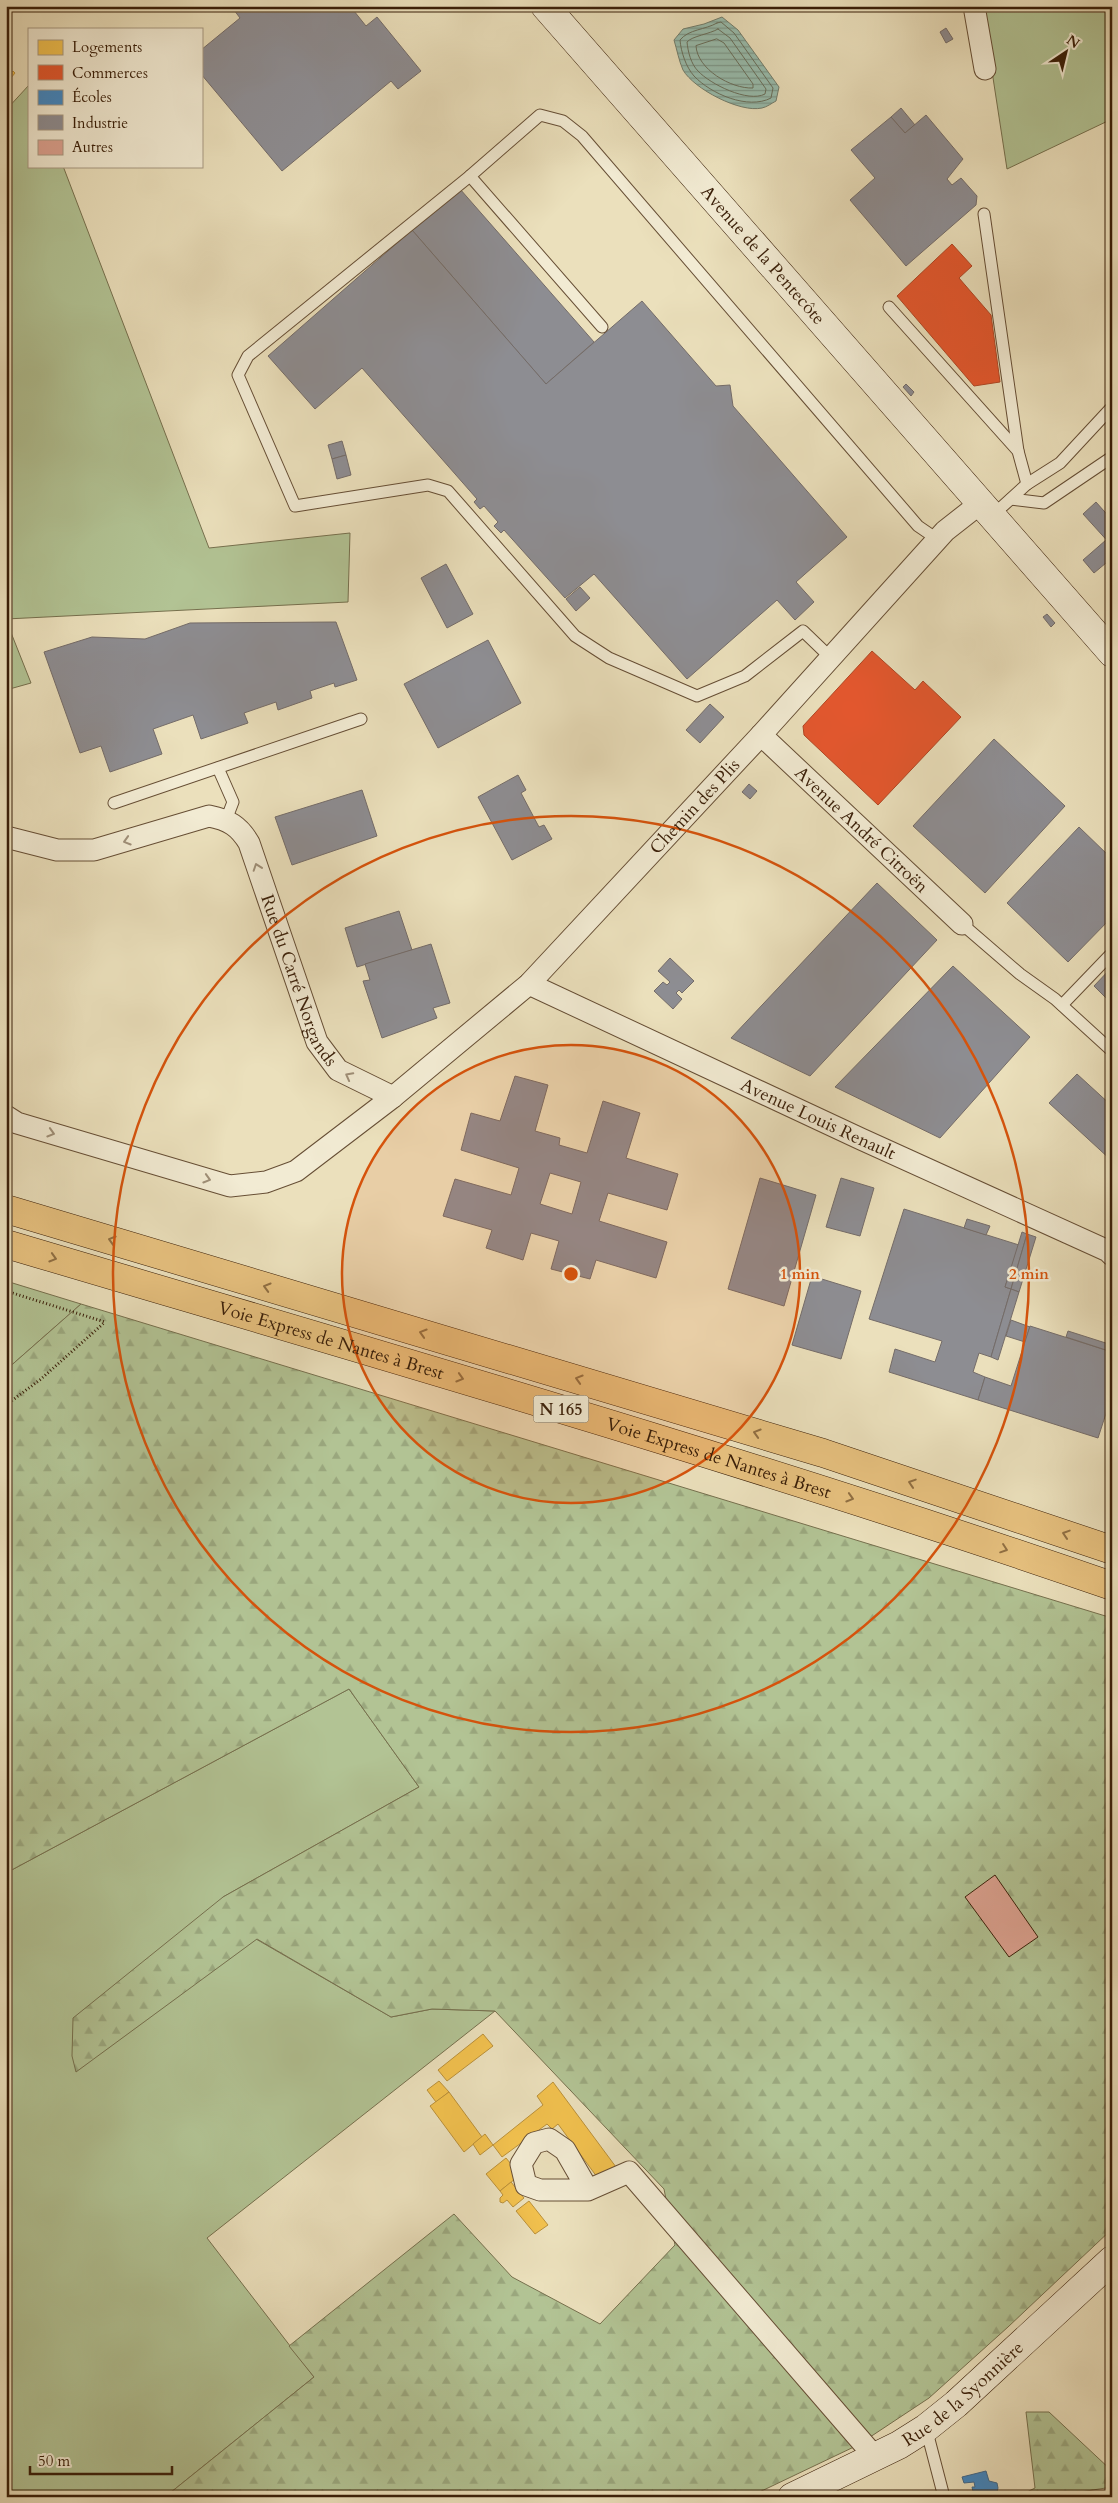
<svg xmlns="http://www.w3.org/2000/svg" width="1118" height="2503" font-family="Cardo,serif">
	<defs>
		<pattern id="forest-firs" width="22" height="20" patternUnits="userSpaceOnUse" patternTransform="scale(1.25)"><rect width="22" height="20" fill="#b2c394"/><path d="M5 1l3.5 6h-7zM16 11l3.5 6h-7z" fill="#9aa77e"/></pattern>
		<pattern id="water-rules" width="6" height="5" patternUnits="userSpaceOnUse" patternTransform="scale(1.25)"><rect width="6" height="5" fill="#98bdae"/><path d="M0 2.5h6" fill="none" stroke="#7d998c"/></pattern>
	</defs>
	<rect width="100%" height="100%" fill="#ebe0bc"/>
	<filter id="stains"><feTurbulence type="fractalNoise" baseFrequency=".004" numOctaves="4"/><feColorMatrix values="0 0 0 0 .2 0 0 0 0 .09 0 0 0 0 .02 0 0 0 .5 -.17"/></filter>
	<radialGradient id="worn" r=".72"><stop offset=".6" stop-color="#630" stop-opacity="0"/><stop offset="1" stop-color="#630" stop-opacity=".3"/></radialGradient>
	<g fill="#b2c394" stroke="#76704e">
		<polygon points="982,6 1112,6 1112,119 1007,169"/>
		<polygon points="29,85 29,166 63,166 209,548 350,533 348,602 6,619 6,110"/>
		<polygon points="6,620 31,683 6,690"/>
		<polygon points="6,1281 81,1304 6,1370"/>
		<polygon points="349,1689 419,1787 223,1897 76,2071 256,1939 391,2017 432,2009 495,2011 207,2238 314,2377 165,2497 6,2497 6,1873"/>
	</g>
	<g fill="url(#forest-firs)" stroke="#76704e">
		<polygon points="81,1304 1112,1618 1112,2229 1008,2327 929,2398 858,2445 749,2497 165,2497 314,2377 289,2346 454,2214 512,2277 600,2324 675,2245 664,2189 495,2011 432,2009 391,2017 257,1939 76,2072 72,2056 73,2018 223,1897 419,1787 349,1689 6,1873 6,1370"/>
		<polygon points="1026,2412 1049,2412 1112,2471 1112,2487 1048,2497 1017,2497 1035,2488"/>
	</g>
	<path fill="url(#water-rules)" stroke="#727d6c" d="M722,17L738,30L779,87L776,101C772,103 767,107 762,108C740,113 694,89 683,70C679,61 677,50 674,40L683,29L704,24Z"/>
	<g fill="#f2c14e" stroke="#ba9039">
		<polygon points="6,66 12,72 6,78"/>
		<polygon points="13,71 15,73 6,84 6,78"/>
		<polygon points="483,2034 493,2046 447,2081 438,2070"/>
		<polygon points="439,2081 449,2092 436,2102 427,2090"/>
		<polygon points="553,2082 616,2167 600,2181 558,2124 552,2129 547,2124 502,2157 493,2145 543,2105 537,2096"/>
		<polygon points="449,2092 482,2137 464,2152 430,2106"/>
		<polygon points="485,2134 493,2145 480,2155 473,2144"/>
		<polygon points="506,2158 520,2175 500,2191 486,2174"/>
		<polygon points="511,2182 524,2198 513,2207 507,2200 503,2203 500,2202 500,2198 503,2195 500,2191"/>
		<polygon points="529,2201 548,2225 535,2234 516,2211"/>
	</g>
	<g fill="#e4572e" stroke="#b14623">
		<polygon points="952,244 972,266 959,278 991,315 1000,382 974,386 897,296"/>
		<polygon points="872,651 915,690 923,681 961,717 878,805 804,735 803,726"/>
	</g>
	<polygon fill="#3f88c5" stroke="#3d688c" points="986,2471 989,2481 997,2483 998,2488 996,2497 971,2497 974,2496 972,2487 975,2487 974,2482 964,2483 962,2477"/>
	<g fill="#8d8d92" stroke="#746c69" fill-rule="evenodd">
		<polygon points="350,6 366,26 377,17 421,71 398,89 391,81 282,171 201,74 201,50 240,18 231,6"/>
		<polygon points="946,28 953,39 946,43 940,32"/>
		<polygon points="901,108 915,125 905,133 891,117"/>
		<polygon points="926,115 963,159 947,179 952,185 961,178 977,196 976,205 906,266 850,200 875,178 851,150 891,117 905,133"/>
		<polygon points="460,189 594,342 546,384 412,230"/>
		<polygon points="412,230 546,384 642,301 716,386 730,385 733,406 847,537 796,582 814,602 795,620 777,600 687,679 594,574 565,598 504,530 501,533 494,526 498,522 484,506 480,509 474,502 477,499 362,368 315,409 268,356"/>
		<polygon points="906,384 914,392 911,396 903,387"/>
		<polygon points="342,441 346,455 332,459 328,445"/>
		<polygon points="346,455 351,475 337,479 332,459"/>
		<polygon points="1096,502 1112,520 1112,546 1083,514"/>
		<polygon points="1106,540 1112,546 1112,558 1094,573 1083,560"/>
		<polygon points="446,564 473,614 447,628 421,578"/>
		<polygon points="580,587 590,598 576,611 566,599"/>
		<polygon points="1047,614 1055,623 1051,627 1043,617"/>
		<polygon points="336,622 357,680 335,687 334,683 310,691 312,698 278,710 276,702 244,713 248,723 201,739 193,715 153,729 162,754 110,772 101,746 80,753 44,652 92,637 145,639 190,623"/>
		<polygon points="488,640 521,703 438,748 404,684"/>
		<polygon points="710,704 724,717 700,743 686,730"/>
		<polygon points="994,739 1065,806 985,893 913,826"/>
		<polygon points="518,775 526,790 521,793 539,827 544,825 552,839 512,860 478,797"/>
		<polygon points="749,784 757,791 750,799 742,792"/>
		<polygon points="362,790 377,836 292,865 275,817"/>
		<polygon points="1079,827 1109,856 1107,858 1112,863 1112,917 1068,962 1007,903"/>
		<polygon points="877,883 937,940 810,1076 731,1038"/>
		<polygon points="399,911 412,950 357,967 345,928"/>
		<polygon points="431,944 450,1003 433,1008 437,1018 382,1038 363,981 370,980 365,964"/>
		<polygon points="670,958 694,981 682,993 679,990 676,993 682,999 673,1009 654,991 663,982 667,985 670,982 658,971"/>
		<polygon points="953,966 1030,1037 940,1138 835,1087"/>
		<polygon points="1112,967 1112,1002 1111,1003 1094,986"/>
		<polygon points="1077,1074 1112,1106 1112,1161 1049,1103"/>
		<path d="M515,1076L548,1085L535,1131L560,1138L559,1145L587,1153L603,1101L640,1113L626,1158L678,1174L667,1210L608,1193L599,1221L667,1242L656,1278L596,1260L590,1279L551,1269L559,1241L531,1233L523,1260L486,1248L492,1230L443,1216L455,1179L511,1195L519,1168L461,1150L471,1113L500,1121ZM550,1173L581,1182L572,1214L540,1204Z"/>
		<polygon points="760,1178 816,1195 784,1306 728,1289"/>
		<polygon points="841,1178 874,1188 860,1236 826,1227"/>
		<polygon points="904,1209 1019,1245 1005,1287 1011,1289 991,1357 979,1353 973,1372 985,1377 978,1400 889,1372 895,1349 935,1362 942,1341 869,1319"/>
		<polygon points="967,1219 990,1226 986,1235 964,1228"/>
		<polygon points="1022,1232 1027,1234 1011,1289 1005,1287"/>
		<polygon points="1027,1234 1036,1237 1019,1292 1011,1289"/>
		<polygon points="812,1276 861,1291 841,1359 792,1345"/>
		<polygon points="1011,1289 1019,1292 998,1360 991,1357"/>
		<polygon points="1011,1320 1030,1327 1025,1342 1006,1336"/>
		<polygon points="1030,1326 1112,1352 1112,1395 1098,1438 978,1400 985,1377 1011,1386"/>
		<polygon points="1068,1331 1112,1345 1112,1352 1066,1337"/>
	</g>
	<g fill="none" stroke-linecap="round" stroke-linejoin="round">
		<g stroke="#686e5b" stroke-width="1">
			<path d="M717,23L721,22L734,33L773,88L771,98C748,110 711,94 694,76C686,67 681,52 680,40C689,29 705,30 717,23Z"/>
			<path d="M718,29L730,38L766,89L765,94C748,103 710,84 698,71C691,64 688,52 687,42C692,36 710,34 718,29Z"/>
			<path d="M717,39L724,43L753,84V88C731,89 697,69 696,46Z"/>
		</g>
	</g>
	<polygon fill="#dda291" stroke="#391e08" points="995,1875 1038,1937 1009,1957 965,1897"/>
	<g fill="none" stroke-linecap="round" stroke-linejoin="round">
		<defs>
			<g id="lane">
				<polyline points="470,176 248,356 238,375 295,506 428,485 448,491 575,636 609,658 697,696 745,676 803,631 831,658"/>
				<polyline points="984,214 1018,451"/>
				<polyline points="889,307 1018,451 1027,484"/>
				<polyline points="602,327 470,176 540,115 563,121 582,136 918,526 937,539"/>
				<polyline points="1011,499 1044,503 1112,457"/>
				<polyline points="993,515 1027,484 1060,463 1112,407"/>
				<polyline points="218,768 233,802 226,820"/>
				<polyline points="114,803 361,719"/>
				<polyline points="962,924 1020,974 1055,999 1112,1051"/>
				<polyline points="1062,1005 1112,953"/>
				<polyline points="926,2428 944,2497"/>
			</g>
			<g id="street">
				<polyline points="974,6 985,69"/>
				<path id="s1" d="M761,735L962,924"/>
				<path id="s2" d="M6,837L57,850H94L209,816C229,820 239,826 249,843L317,1042L338,1070L393,1097"/>
				<path id="s3" d="M529,984L861,1139L1108,1251L1112,1255"/>
				<path id="s4" d="M6,1116L17,1123L230,1186L266,1182L296,1171L393,1097L529,984L761,735L945,531L982,502"/>
				<polyline points="588,2190 565,2150 549,2139 534,2143 521,2164 526,2185 540,2190 588,2190 629,2172 875,2457"/>
			</g>
			<g id="secondary">
				<path id="s5" d="M545,6L1112,653"/>
				<path id="s6" d="M792,2497L899,2445L926,2428L956,2404L1112,2260"/>
			</g>
			<g id="highway">
				<polyline points="6,1209 823,1453 1112,1550"/>
				<path id="s7" d="M6,1244C376,1354 747,1460 1112,1586"/>
			</g>
		</defs>
		<use href="#lane" stroke="#664e35" stroke-width="13"/>
		<use href="#street" stroke="#664e35" stroke-width="23"/>
		<use href="#secondary" stroke="#391e08" stroke-width="29"/>
		<use href="#highway" stroke="#391e08" stroke-width="29"/>
		<g stroke="#391e08" stroke-width="3" stroke-dasharray="1 2.5" stroke-linecap="butt">
			<polyline points="6,1291 105,1322"/>
			<polyline points="6,1405 41,1379 105,1322"/>
		</g>
		<use href="#lane" stroke="#f2ebd3" stroke-width="11"/>
		<use href="#street" stroke="#f2ebd3" stroke-width="21"/>
		<use href="#secondary" stroke="#f2ebd3" stroke-width="28"/>
		<use href="#highway" stroke="#e6c07e" stroke-width="28"/>
	</g>
	<defs><path id="oneway-chevron" d="M-2-3.5L2.5 0L-2 3.5" fill="none" stroke-width="1.6" stroke-linecap="round" stroke-linejoin="round" transform="scale(1.25)"/></defs>
	<g stroke="#9f8f78">
		<use href="#oneway-chevron" transform="translate(127 841) rotate(163)"/>
		<use href="#oneway-chevron" transform="translate(257 867) rotate(-109)"/>
		<use href="#oneway-chevron" transform="translate(349 1076) rotate(-152)"/>
		<use href="#oneway-chevron" transform="translate(51 1133) rotate(17)"/>
		<use href="#oneway-chevron" transform="translate(207 1179) rotate(17)"/>
	</g>
	<g stroke="#906f43">
		<use href="#oneway-chevron" transform="translate(112 1240) rotate(-163)"/>
		<use href="#oneway-chevron" transform="translate(53 1258) rotate(17)"/>
		<use href="#oneway-chevron" transform="translate(267 1287) rotate(-164)"/>
		<use href="#oneway-chevron" transform="translate(423 1333) rotate(-163)"/>
		<use href="#oneway-chevron" transform="translate(460 1378) rotate(17)"/>
		<use href="#oneway-chevron" transform="translate(579 1379) rotate(-163)"/>
		<use href="#oneway-chevron" transform="translate(757 1433) rotate(-163)"/>
		<use href="#oneway-chevron" transform="translate(912 1483) rotate(-162)"/>
		<use href="#oneway-chevron" transform="translate(850 1498) rotate(17)"/>
		<use href="#oneway-chevron" transform="translate(1066 1534) rotate(-162)"/>
		<use href="#oneway-chevron" transform="translate(1004 1549) rotate(19)"/>
	</g>
	<circle cx="571" cy="1274" r="229" fill="#d6530c" fill-opacity=".12"/>
	<g fill="none" stroke="#d6530c" stroke-width="2.5">
		<circle cx="571" cy="1274" r="229"/>
		<circle cx="571" cy="1274" r="458"/>
	</g>
	<g text-anchor="middle" stroke-width="5" stroke-linejoin="round" paint-order="stroke">
		<rect fill="#f2ebd3" stroke="#705c45" stroke-width="1" x="533.5" y="1395.5" width="55" height="27" rx="4"/>
		<g font-size="16" font-weight="bold" fill="#391e08">
			<text x="561" y="1415">N 165</text>
		</g>
		<g font-size="18" fill="#391e08" stroke="#f2ebd3">
			<text dy="6" stroke="none"><textPath href="#s5" startOffset="331">Avenue de la Pentecôte</textPath></text>
			<text dy="6" stroke="none"><textPath href="#s4" startOffset="845">Chemin des Plis</textPath></text>
			<text dy="6" stroke="none"><textPath href="#s1" startOffset="138">Avenue André Citroën</textPath></text>
			<text dy="6" stroke="none"><textPath href="#s2" startOffset="406">Rue du Carré Norgands</textPath></text>
			<text dy="6" stroke="none"><textPath href="#s3" startOffset="319">Avenue Louis Renault</textPath></text>
			<text dy="6" stroke="none"><textPath href="#s7" startOffset="339">Voie Express de Nantes à Brest</textPath></text>
			<text dy="6" stroke="none"><textPath href="#s7" startOffset="744">Voie Express de Nantes à Brest</textPath></text>
			<text dy="6" stroke="none"><textPath href="#s6" startOffset="201">Rue de la Syonnière</textPath></text>
		</g>
	</g>
	<circle cx="571" cy="1274" r="8" fill="#d6530c" stroke="#f2ebd3" stroke-width="2.5"/>
	<g font-size="15" text-anchor="middle" font-weight="bold" fill="#d6530c" stroke="#f2ebd3" stroke-width="5" stroke-linejoin="round" paint-order="stroke">
		<text x="800" y="1279">1 min</text>
		<text x="1029" y="1279">2 min</text>
	</g>
	<rect width="1118" height="2503" fill="none" stroke="#ebe0bc" stroke-width="25"/>
	<rect x="8" y="8" width="1103" height="2488" fill="none" stroke="#391e08" stroke-width="2.5"/>
	<rect x="12" y="12" width="1093" height="2478" fill="none" stroke="#391e08"/>
	<rect x="28" y="28" width="175" height="140" fill="#f2ebd3" stroke="#a89982"/>
	<rect x="38" y="40" width="25" height="15" fill="#f2c14e" stroke="#a89982"/>
	<text x="72" y="52" font-size="15" fill="#391e08">Logements</text>
	<rect x="38" y="65" width="25" height="15" fill="#e4572e" stroke="#a89982"/>
	<text x="72" y="78" font-size="15" fill="#391e08">Commerces</text>
	<rect x="38" y="90" width="25" height="15" fill="#3f88c5" stroke="#a89982"/>
	<text x="72" y="102" font-size="15" fill="#391e08">Écoles</text>
	<rect x="38" y="115" width="25" height="15" fill="#8d8d92" stroke="#a89982"/>
	<text x="72" y="128" font-size="15" fill="#391e08">Industrie</text>
	<rect x="38" y="140" width="25" height="15" fill="#dda291" stroke="#a89982"/>
	<text x="72" y="152" font-size="15" fill="#391e08">Autres</text>
	<g transform="translate(1066 52) rotate(35)" stroke="#f2ebd3" stroke-width="4" paint-order="stroke">
	<path d="M0-4L9 19L0 12L-9 19Z" fill="#391e08"/>
	<text y="-8" font-size="14" font-weight="bold" text-anchor="middle" fill="#391e08">N</text>
	</g>
	<path d="M30 2466v8h142v-8" fill="none" stroke="#391e08" stroke-width="2.5"/>
	<text x="38" y="2466" font-size="15" fill="#391e08" stroke="#f2ebd3" stroke-width="4" paint-order="stroke">50 m</text>
	<rect width="100%" height="100%" filter="url(#stains)"/>
	<rect width="100%" height="100%" fill="url(#worn)"/>
</svg>
